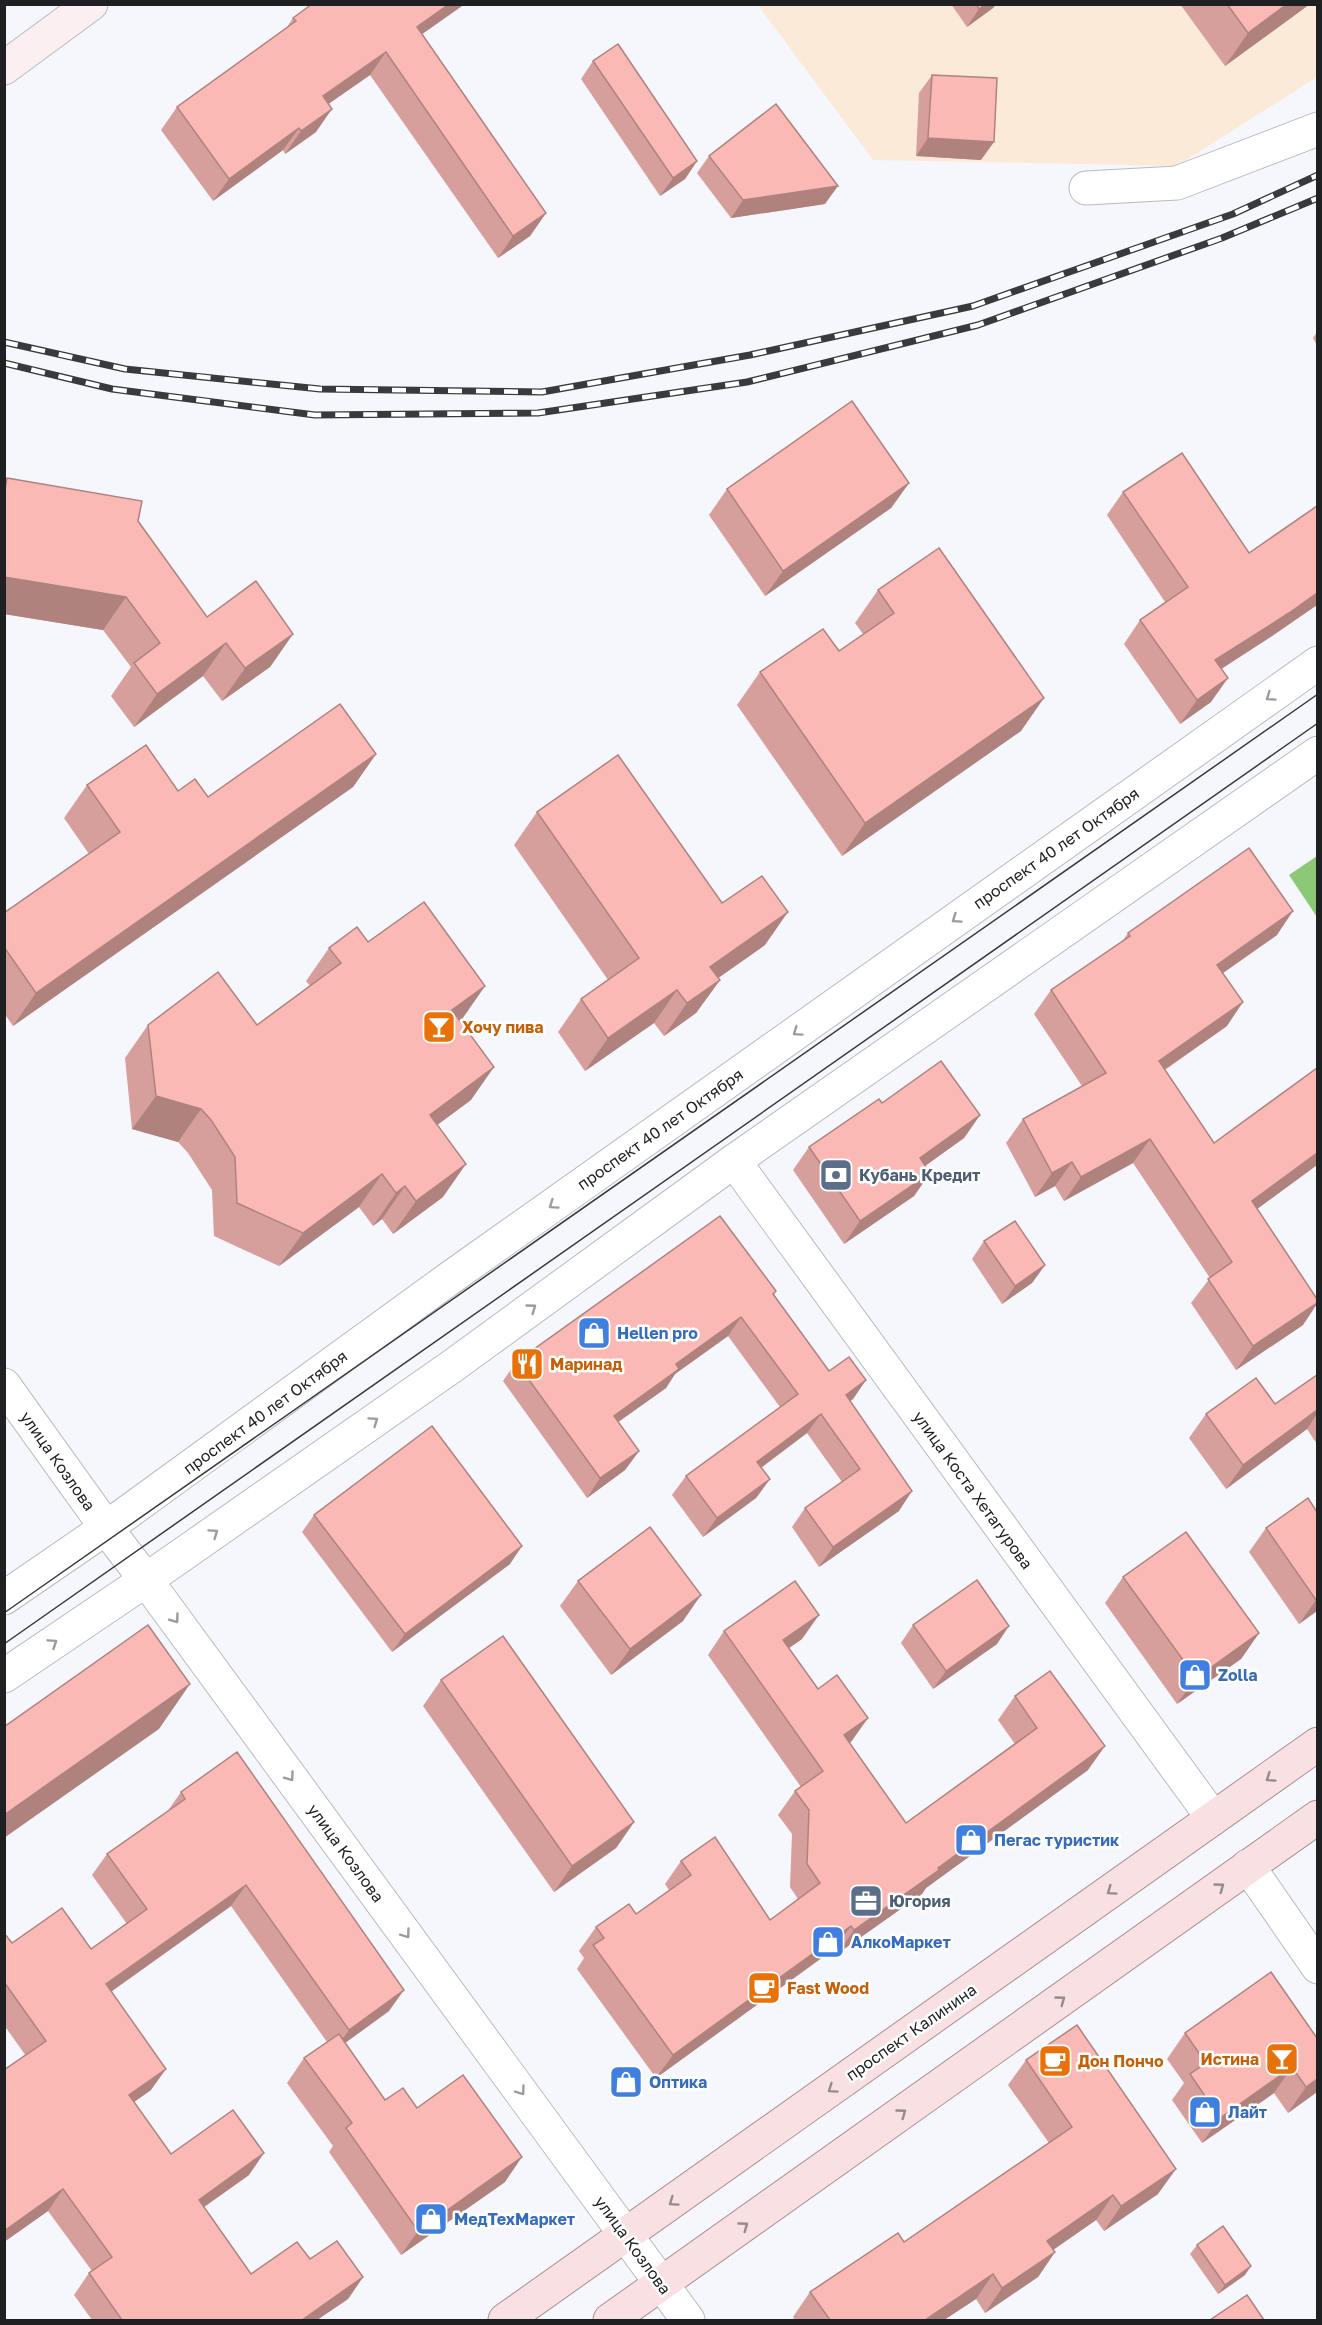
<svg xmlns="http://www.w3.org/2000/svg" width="1322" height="2325" font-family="'Golos Text',sans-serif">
	<rect width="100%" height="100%" fill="#f5f7fc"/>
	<polygon fill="#fcead9" points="758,5 1317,5 1317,77 1177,166 873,160"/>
	<polygon fill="#8cc875" points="1317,856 1317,917 1289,875"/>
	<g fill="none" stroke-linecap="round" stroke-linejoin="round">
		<defs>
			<g id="minor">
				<polyline points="1086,188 1177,183 1318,129"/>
				<polyline points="734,1161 1213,1818"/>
				<polyline points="4,1385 113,1537 146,1580 688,2320"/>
				<polyline points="1248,1866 1318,1967"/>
			</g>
			<g id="tertiary">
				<polyline points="4,1598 106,1528 450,1278 1318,663"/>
				<polyline points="4,1676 146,1580 451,1367 734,1161 1318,753"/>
			</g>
			<polyline id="secondary" points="4,68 91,4"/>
			<g id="primary">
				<polyline points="505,2320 1318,1744"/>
				<polyline points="610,2320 1318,1817"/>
			</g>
		</defs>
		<use href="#minor" stroke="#b8bbbf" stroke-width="35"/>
		<use href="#tertiary" stroke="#b8bbbf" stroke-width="35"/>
		<use href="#secondary" stroke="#b8bbbf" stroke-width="35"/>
		<use href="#primary" stroke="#aa8f92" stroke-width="35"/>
		<use href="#minor" stroke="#fff" stroke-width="33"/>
		<use href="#tertiary" stroke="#fff" stroke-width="33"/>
		<use href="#secondary" stroke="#fceff1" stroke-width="33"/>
		<use href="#primary" stroke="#f9e0e2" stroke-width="33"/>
		<g stroke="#393a3d" stroke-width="1.5">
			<polyline points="4,1613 1318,694"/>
			<polyline points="4,1644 1318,723"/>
		</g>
		<defs>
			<g id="rail">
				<polyline points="4,342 125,369 320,389 542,392 750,355 973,306 1233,214 1318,175"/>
				<polyline points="4,363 112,389 315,415 538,413 747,382 978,325 1222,238 1318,198"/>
			</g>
		</defs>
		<use href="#rail" stroke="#393a3d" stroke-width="7"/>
		<use href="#rail" stroke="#fff" stroke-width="4.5" stroke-dasharray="14" stroke-linecap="butt"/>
	</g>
	<g fill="#d79f9b">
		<polygon points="951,4 996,4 993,8 967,27"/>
		<polygon points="1180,4 1310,4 1225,66"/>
		<polygon points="293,18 422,34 546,213 530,236 498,258 370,75 328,104 316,132 285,154 283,150 213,201 161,130 177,107 287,27"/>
		<polygon points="593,61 697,161 685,179 660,196 581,79"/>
		<polygon points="932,75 981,160 916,156 919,93"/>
		<polygon points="709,156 825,204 731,218 697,173"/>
		<polygon points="1317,332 1317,345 1313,338"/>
		<polygon points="7,478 138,521 207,617 293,634 270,667 222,701 203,676 134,727 111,696 131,667 103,630 4,614 4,482"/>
		<polygon points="909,483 891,508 765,596 709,515 727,489"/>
		<polygon points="1123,492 1249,553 1317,506 1317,605 1272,636 1221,669 1211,702 1180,724 1124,644 1140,620 1165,602 1107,515"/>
		<polygon points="878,590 1021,731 842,856 737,705 760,672 839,651 863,634 855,623"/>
		<polygon points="376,754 353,787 13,1026 4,1013 4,913 89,854 64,818 87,785 178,791 208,797"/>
		<polygon points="537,812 722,903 765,945 718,978 720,980 696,1013 664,1036 654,1023 585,1071 558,1032 581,999 608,980 514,845"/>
		<polygon points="1128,933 1277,935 1223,973 1227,1026 1165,1070 1214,1143 1317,1068 1317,1165 1257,1209 1303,1325 1236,1370 1191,1303 1210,1278 1133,1163 1064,1201 1055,1186 1035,1197 1006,1143 1023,1119 1082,1086 1034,1014 1051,990 1121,943"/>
		<polygon points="368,942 485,986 462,1019 460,1020 471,1100 437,1125 443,1197 393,1234 382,1219 373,1226 359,1207 279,1266 214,1236 212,1190 188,1153 178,1142 132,1129 125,1058 148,1025 257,1025 310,986 306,981 329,948"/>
		<polygon points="882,1103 980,1115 964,1138 925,1166 930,1173 914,1196 844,1244 793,1170 809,1147"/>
		<polygon points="984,1241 1045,1265 1032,1283 1002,1304 972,1259"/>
		<polygon points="776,1291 774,1295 829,1371 866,1380 853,1399 850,1401 899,1511 819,1567 792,1527 805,1508 842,1482 807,1433 761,1468 770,1479 756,1498 703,1537 672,1495 686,1476 780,1407 728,1336 675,1374 666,1388 618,1422 639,1451 625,1470 587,1498 503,1381 516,1362"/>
		<polygon points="1317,1375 1317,1444 1307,1429 1226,1489 1189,1438 1206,1414 1275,1404"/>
		<polygon points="1317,1512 1317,1611 1299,1624 1249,1552 1266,1528"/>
		<polygon points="314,1515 510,1564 392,1652 302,1532"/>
		<polygon points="1123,1577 1259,1633 1241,1659 1177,1704 1105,1603"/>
		<polygon points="578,1581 683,1621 611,1675 560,1606"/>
		<polygon points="913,1625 997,1644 933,1689 901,1643"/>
		<polygon points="724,1631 802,1639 789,1648 818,1689 868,1718 849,1743 906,1823 1015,1744 998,1720 1015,1696 1088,1770 926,1888 922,1894 837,1954 834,1949 656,2078 577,1969 584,1958 579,1951 596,1927 636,1914 669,1890 665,1884 681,1861 770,1920 798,1899 790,1887 792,1834 778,1815 795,1791 801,1787 708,1655"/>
		<polygon points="441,1680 634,1822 616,1848 554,1892 423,1706"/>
		<polygon points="181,1792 389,2011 345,2043 385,2100 417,2108 505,2182 401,2255 329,2152 333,2146 287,2083 304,2058 327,2042 231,1906 112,1991 151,2090 134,2102 171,2154 249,2175 204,2207 251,2274 310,2259 363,2277 348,2299 317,2320 92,2320 74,2295 89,2273 92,2271 48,2211 4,2242 4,2070 26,2056 4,2025 4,1933 12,1943 91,1949 127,1924 92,1875 107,1854 167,1812"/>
		<polygon points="1271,1972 1317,2092 1288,2113 1274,2093 1202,2143 1172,2100 1184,2083 1167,2059 1185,2033"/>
		<polygon points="1026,2060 1158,2194 1104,2231 1096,2220 1053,2250 1055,2252 1038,2277 985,2313 976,2299 944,2320 795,2320 793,2317 810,2292 904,2242 1049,2143 1008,2085"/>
		<polygon points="1197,2245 1245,2275 1218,2294 1190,2254"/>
	</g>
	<g fill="#af827e">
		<polygon points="449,4 465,4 401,49 417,27"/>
		<polygon points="986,4 996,4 993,8 967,27 979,9"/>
		<polygon points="1287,4 1310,4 1225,66 1248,33"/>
		<polygon points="386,52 370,75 307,119 323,96"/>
		<polygon points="332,109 316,132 285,154 301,131"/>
		<polygon points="299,128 283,150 213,201 229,179"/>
		<polygon points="928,138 994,142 981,160 916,156"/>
		<polygon points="697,161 685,179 660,196 673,178"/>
		<polygon points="838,186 825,204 731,218 743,200"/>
		<polygon points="546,213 530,236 498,258 513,236"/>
		<polygon points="909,483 891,508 765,596 783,571"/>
		<polygon points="4,577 126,597 103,630 4,614"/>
		<polygon points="1317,593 1317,605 1272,636 1198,684 1215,660"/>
		<polygon points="293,634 270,667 222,701 245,668"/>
		<polygon points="226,643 203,676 134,727 157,694"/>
		<polygon points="1228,678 1211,702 1180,724 1197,700"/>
		<polygon points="1044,698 1021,731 842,856 865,823"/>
		<polygon points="376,754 353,787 13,1026 36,993"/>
		<polygon points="1293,911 1277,935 1200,989 1217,965"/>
		<polygon points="788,912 765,945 687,1000 710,967"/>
		<polygon points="720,980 696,1013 664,1036 687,1003"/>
		<polygon points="485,986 462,1019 429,1043 452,1010"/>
		<polygon points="677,990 654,1023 585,1071 608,1038"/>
		<polygon points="1243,1002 1227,1026 1142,1085 1159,1061"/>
		<polygon points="494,1067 471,1100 406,1148 430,1115"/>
		<polygon points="156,1096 201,1109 178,1142 132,1129"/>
		<polygon points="980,1115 964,1138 904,1181 920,1158"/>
		<polygon points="1150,1139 1133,1163 1064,1201 1081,1177"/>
		<polygon points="1317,1153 1317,1165 1235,1225 1252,1201"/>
		<polygon points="1072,1162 1055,1186 1035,1197 1052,1173"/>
		<polygon points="466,1164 443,1197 393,1234 416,1201"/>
		<polygon points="930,1173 914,1196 844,1244 860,1221"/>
		<polygon points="382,1174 359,1207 279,1266 303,1233"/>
		<polygon points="405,1186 382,1219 373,1226 396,1193"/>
		<polygon points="1045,1265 1032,1283 1002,1304 1015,1286"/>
		<polygon points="1317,1303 1317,1304 1303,1325 1236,1370 1253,1346"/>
		<polygon points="741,1317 728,1336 675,1374 666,1388 600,1435 614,1416 676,1364"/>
		<polygon points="866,1380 853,1399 832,1415 846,1395"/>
		<polygon points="1317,1410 1317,1414 1307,1429 1226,1489 1243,1465"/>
		<polygon points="821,1414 807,1433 743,1481 757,1462"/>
		<polygon points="639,1451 625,1470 587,1498 600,1478"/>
		<polygon points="770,1479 756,1498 703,1537 717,1518"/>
		<polygon points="912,1491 899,1511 819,1567 833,1547"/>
		<polygon points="522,1546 510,1564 392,1652 405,1634"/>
		<polygon points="701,1595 683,1621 611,1675 630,1649"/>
		<polygon points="1317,1599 1317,1611 1299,1624 1316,1600"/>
		<polygon points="819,1615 802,1639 767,1663 783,1640"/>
		<polygon points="1009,1626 997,1644 933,1689 946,1671"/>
		<polygon points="1259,1633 1241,1659 1177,1704 1196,1678"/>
		<polygon points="190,1684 159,1729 4,1838 4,1815"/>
		<polygon points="868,1718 851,1742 827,1759 844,1735"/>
		<polygon points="1105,1746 1088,1770 926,1888 922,1894 837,1954 854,1930"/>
		<polygon points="634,1822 616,1848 554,1892 572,1866"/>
		<polygon points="246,1885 231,1906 91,2006 106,1984"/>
		<polygon points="851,1926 834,1949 656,2078 673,2055"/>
		<polygon points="404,1990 389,2011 334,2051 349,2030"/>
		<polygon points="1292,2067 1274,2093 1202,2143 1220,2118"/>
		<polygon points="166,2069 151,2090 114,2116 129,2095"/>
		<polygon points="1317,2079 1317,2092 1288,2113 1306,2087"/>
		<polygon points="264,2153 249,2175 184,2221 199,2200"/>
		<polygon points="522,2157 505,2182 401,2255 418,2231"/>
		<polygon points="1176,2169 1158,2194 1104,2231 1121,2206"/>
		<polygon points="63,2189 48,2211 4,2242 4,2231"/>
		<polygon points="1113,2195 1096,2220 1030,2266 1047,2241"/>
		<polygon points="1055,2252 1038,2277 985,2313 1002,2288"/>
		<polygon points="1251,2266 1245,2275 1218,2294 1225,2285"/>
		<polygon points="993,2274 976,2299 944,2320 925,2320"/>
		<polygon points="363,2277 348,2299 317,2320 302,2320"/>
	</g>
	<g fill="#fab9b4" stroke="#af827e" stroke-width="1.5">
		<polygon points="312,4 449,4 417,27 546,213 513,236 386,52 323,96 332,109 301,131 299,128 229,179 177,107 296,21 293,18"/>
		<polygon points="976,4 986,4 979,9"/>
		<polygon points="1227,4 1287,4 1248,33"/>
		<polygon points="618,44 697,161 673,178 593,61"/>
		<polygon points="932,75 997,78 994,142 928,138"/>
		<polygon points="776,104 838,186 743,200 709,156"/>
		<polygon points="852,401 909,483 783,571 727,489"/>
		<polygon points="1182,453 1249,553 1317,506 1317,593 1289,613 1215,660 1228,678 1197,700 1140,620 1188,587 1123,492"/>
		<polygon points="7,478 142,501 138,521 207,617 256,581 293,634 245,668 226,643 157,694 134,663 160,643 126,597 4,577 4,495"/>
		<polygon points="939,548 1044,698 865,823 760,672 823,629 839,651 894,613 878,590"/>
		<polygon points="340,704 376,754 36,993 4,947 4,913 120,832 87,785 146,745 178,791 195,779 208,797"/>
		<polygon points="618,755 722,903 762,876 788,912 710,967 720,980 687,1003 677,990 608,1038 581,999 639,958 537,812"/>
		<polygon points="1249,848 1293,911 1217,965 1243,1002 1159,1061 1214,1143 1317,1068 1317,1153 1252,1201 1317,1299 1317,1303 1253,1346 1208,1279 1232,1262 1150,1139 1081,1177 1072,1162 1052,1173 1023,1119 1106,1073 1051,990 1130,936 1128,933"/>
		<polygon points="424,902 485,986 452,1010 494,1067 430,1115 466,1164 416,1201 405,1186 396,1193 382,1174 303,1233 237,1203 235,1157 211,1120 201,1109 156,1096 148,1025 218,972 257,1025 341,963 329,948 357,927 368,942"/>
		<polygon points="941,1061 980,1115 920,1158 930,1173 860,1221 809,1147 879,1099 882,1103"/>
		<polygon points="720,1216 776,1291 773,1294 829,1371 849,1357 866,1380 846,1395 912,1491 833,1547 805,1508 860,1469 821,1414 757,1462 770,1479 717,1518 686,1476 798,1394 741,1317 676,1364 679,1369 614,1416 639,1451 600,1478 516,1362"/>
		<polygon points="1015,1221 1045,1265 1015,1286 984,1241"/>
		<polygon points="1317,1375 1317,1410 1243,1465 1206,1414 1256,1378 1275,1404"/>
		<polygon points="432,1426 522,1546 405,1634 314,1515"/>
		<polygon points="1308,1498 1317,1512 1317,1599 1316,1600 1266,1528"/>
		<polygon points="650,1527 701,1595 630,1649 578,1581"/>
		<polygon points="1186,1532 1259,1633 1196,1678 1123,1577"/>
		<polygon points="977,1580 1009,1626 946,1671 913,1625"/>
		<polygon points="795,1581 819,1615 783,1640 818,1689 837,1675 868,1718 844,1735 906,1823 1037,1728 1015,1696 1050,1671 1105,1746 938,1868 939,1870 854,1930 851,1926 673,2055 593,1945 604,1938 596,1927 629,1904 636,1914 691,1875 681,1861 715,1837 770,1920 820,1883 807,1864 809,1810 795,1791 823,1771 724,1631"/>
		<polygon points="148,1625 190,1684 4,1815 4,1727"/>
		<polygon points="503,1636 634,1822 572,1866 441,1680"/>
		<polygon points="237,1752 404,1990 349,2030 246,1885 106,1984 166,2069 129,2095 171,2154 233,2110 264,2153 199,2200 251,2274 297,2242 310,2259 337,2241 363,2277 302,2320 122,2320 89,2273 112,2257 63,2189 4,2231 4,2070 46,2041 4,1982 4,1933 12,1943 62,1908 91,1949 147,1909 107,1854 185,1799 181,1792"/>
		<polygon points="1271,1972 1317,2038 1317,2079 1306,2087 1292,2067 1220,2118 1190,2074 1206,2063 1185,2033"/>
		<polygon points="1077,2025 1176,2169 1121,2206 1113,2195 1047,2241 1055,2252 1002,2288 993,2274 925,2320 830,2320 810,2292 898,2233 904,2242 1072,2127 1026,2060"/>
		<polygon points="339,2034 385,2100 403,2088 417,2108 463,2075 522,2157 418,2231 346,2128 352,2123 304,2058"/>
		<polygon points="1223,2226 1251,2266 1225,2285 1197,2245"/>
		<polygon points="1247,2295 1264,2320 1210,2320"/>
	</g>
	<defs><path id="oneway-chevron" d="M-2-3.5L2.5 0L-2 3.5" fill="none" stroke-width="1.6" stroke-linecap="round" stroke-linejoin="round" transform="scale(1.5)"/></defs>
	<g stroke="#9a9b9c">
		<use href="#oneway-chevron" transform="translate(1270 697) rotate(145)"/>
		<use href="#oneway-chevron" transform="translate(956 919) rotate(145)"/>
		<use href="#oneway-chevron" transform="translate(797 1032) rotate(145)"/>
		<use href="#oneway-chevron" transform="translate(553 1205) rotate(145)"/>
		<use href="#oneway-chevron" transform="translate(532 1308) rotate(-36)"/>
		<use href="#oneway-chevron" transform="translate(374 1421) rotate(-35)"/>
		<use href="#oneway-chevron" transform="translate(214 1533) rotate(-35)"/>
		<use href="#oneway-chevron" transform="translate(175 1619) rotate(54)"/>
		<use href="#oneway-chevron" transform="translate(53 1643) rotate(-34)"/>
		<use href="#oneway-chevron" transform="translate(290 1777) rotate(54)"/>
		<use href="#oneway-chevron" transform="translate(406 1934) rotate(54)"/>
		<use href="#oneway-chevron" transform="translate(521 2091) rotate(54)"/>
	</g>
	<g stroke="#978a8c">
		<use href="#oneway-chevron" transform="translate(1270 1778) rotate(145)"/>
		<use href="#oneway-chevron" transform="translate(1220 1887) rotate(-36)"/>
		<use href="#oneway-chevron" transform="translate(1111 1891) rotate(145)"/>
		<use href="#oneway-chevron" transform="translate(1061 2000) rotate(-36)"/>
		<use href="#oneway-chevron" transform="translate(832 2089) rotate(145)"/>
		<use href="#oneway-chevron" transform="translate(902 2113) rotate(-36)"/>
		<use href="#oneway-chevron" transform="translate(673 2202) rotate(145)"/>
		<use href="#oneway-chevron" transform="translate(744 2226) rotate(-36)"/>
	</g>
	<defs>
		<symbol id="bar-square" viewBox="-11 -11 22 22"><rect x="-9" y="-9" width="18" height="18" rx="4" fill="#e8710a" stroke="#fff"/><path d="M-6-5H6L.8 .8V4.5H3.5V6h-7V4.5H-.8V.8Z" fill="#fff"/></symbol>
		<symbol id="bank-square" viewBox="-11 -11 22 22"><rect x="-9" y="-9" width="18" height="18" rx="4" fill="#5c6f8a" stroke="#fff"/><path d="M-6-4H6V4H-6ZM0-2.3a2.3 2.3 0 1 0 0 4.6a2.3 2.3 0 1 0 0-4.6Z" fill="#fff"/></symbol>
		<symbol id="shop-square" viewBox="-11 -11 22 22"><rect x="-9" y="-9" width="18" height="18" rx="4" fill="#3f7fe0" stroke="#fff"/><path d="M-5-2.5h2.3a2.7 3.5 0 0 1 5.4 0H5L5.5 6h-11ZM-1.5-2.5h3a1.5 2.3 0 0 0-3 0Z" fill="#fff"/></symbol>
		<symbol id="restaurant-square" viewBox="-11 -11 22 22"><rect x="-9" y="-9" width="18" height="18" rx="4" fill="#e8710a" stroke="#fff"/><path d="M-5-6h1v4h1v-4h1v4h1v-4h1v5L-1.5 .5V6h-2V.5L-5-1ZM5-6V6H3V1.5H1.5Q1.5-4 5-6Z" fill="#fff"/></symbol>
		<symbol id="office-square" viewBox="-11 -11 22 22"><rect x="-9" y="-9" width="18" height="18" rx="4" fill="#5c6f8a" stroke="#fff"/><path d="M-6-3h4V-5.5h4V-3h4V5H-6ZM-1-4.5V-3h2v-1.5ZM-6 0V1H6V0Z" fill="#fff"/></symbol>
		<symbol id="cafe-square" viewBox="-11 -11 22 22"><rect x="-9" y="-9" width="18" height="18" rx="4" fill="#e8710a" stroke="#fff"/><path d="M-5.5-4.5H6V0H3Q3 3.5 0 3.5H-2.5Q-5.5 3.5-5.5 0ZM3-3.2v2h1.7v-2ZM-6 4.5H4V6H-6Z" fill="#fff"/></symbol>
	</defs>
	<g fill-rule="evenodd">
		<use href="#bar-square" x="420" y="1008" width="38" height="38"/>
		<use href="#bank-square" x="817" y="1156" width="38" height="38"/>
		<use href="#shop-square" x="575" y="1314" width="38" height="38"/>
		<use href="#restaurant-square" x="508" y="1345" width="38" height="38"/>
		<use href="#shop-square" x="1176" y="1656" width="38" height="38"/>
		<use href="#shop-square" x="952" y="1821" width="38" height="38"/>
		<use href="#office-square" x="847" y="1882" width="38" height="38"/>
		<use href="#shop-square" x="809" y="1923" width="38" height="38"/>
		<use href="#cafe-square" x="745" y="1969" width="38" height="38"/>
		<use href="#bar-square" x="1263" y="2040" width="38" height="38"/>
		<use href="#cafe-square" x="1036" y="2042" width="38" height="38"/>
		<use href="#shop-square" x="607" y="2063" width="38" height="38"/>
		<use href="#shop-square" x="1186" y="2093" width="38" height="38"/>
		<use href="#shop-square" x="412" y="2200" width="38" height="38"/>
	</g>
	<g text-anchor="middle" stroke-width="5" stroke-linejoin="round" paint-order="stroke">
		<g font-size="16" fill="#1f2022" stroke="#fff">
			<text transform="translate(1056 848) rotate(-35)" y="6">проспект 40 лет Октября</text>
			<text transform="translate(660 1129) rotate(-35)" y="6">проспект 40 лет Октября</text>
			<text transform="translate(265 1412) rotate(-36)" y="6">проспект 40 лет Октября</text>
			<text transform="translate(58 1461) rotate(55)" y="6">улица Козлова</text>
			<text transform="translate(973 1490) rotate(54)" y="6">улица Коста Хетагурова</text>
			<text transform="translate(346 1853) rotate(54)" y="6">улица Козлова</text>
			<text transform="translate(911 2032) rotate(-35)" y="6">проспект Калинина</text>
			<text transform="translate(633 2245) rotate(54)" y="6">улица Козлова</text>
		</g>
		<g font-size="16" font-weight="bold" fill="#c56008" stroke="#fff" text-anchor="start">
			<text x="462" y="1033">Хочу пива</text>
			<text x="550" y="1370">Маринад</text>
			<text x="787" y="1994">Fast Wood</text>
			<text x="1259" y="2065" text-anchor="end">Истина</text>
			<text x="1078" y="2067">Дон Пончо</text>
		</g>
		<g font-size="16" font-weight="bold" fill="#4e5e75" stroke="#fff" text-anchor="start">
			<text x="859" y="1181">Кубань Кредит</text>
			<text x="889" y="1907">Югория</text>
		</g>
		<g font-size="16" font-weight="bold" fill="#366cbe" stroke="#fff" text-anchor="start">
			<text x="617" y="1339">Hellen pro</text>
			<text x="1218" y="1681">Zolla</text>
			<text x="994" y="1846">Пегас туристик</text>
			<text x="851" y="1948">АлкоМаркет</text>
			<text x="649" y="2088">Оптика</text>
			<text x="1228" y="2118">Лайт</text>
			<text x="454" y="2225">МедТехМаркет</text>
		</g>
	</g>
	<rect width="1322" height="2325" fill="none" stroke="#1f2022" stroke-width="12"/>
</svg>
